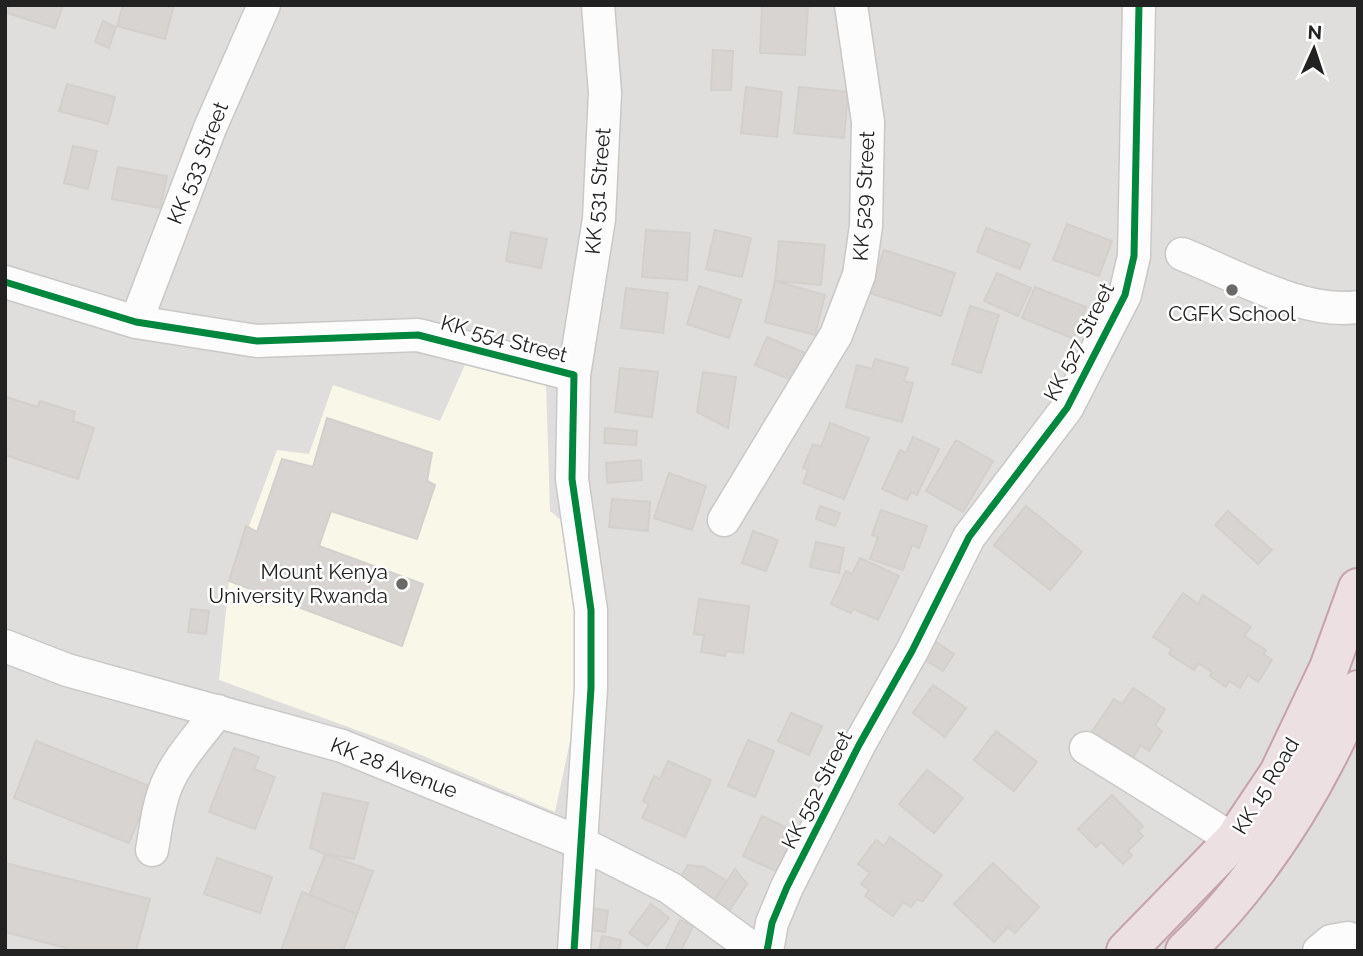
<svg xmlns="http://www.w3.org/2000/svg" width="1363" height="956" font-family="Raleway,sans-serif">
	<rect width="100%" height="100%" fill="#f0eeeb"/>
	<rect fill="#dfdedc" x="5" y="5" width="1353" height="946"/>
	<polygon fill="#f8f7e8" points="468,358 546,382 550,511 562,521 566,550 575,587 576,713 555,812 395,744 219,680 229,581 277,450 309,454 333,385 440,421"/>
	<g fill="#d7d4d2" stroke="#d3d0cc" stroke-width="2">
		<polygon points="10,5 63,5 55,28 7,13"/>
		<polygon points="123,5 174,5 165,39 117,26"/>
		<polygon points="762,5 808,5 805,55 760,53"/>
		<polygon points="103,21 116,27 109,48 95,42"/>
		<polygon points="713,50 733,51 731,90 711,90"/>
		<polygon points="67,84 115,97 108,124 59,111"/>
		<polygon points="746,87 782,92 777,137 741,133"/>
		<polygon points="799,87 848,92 844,138 794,133"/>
		<polygon points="73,146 97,151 88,189 64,183"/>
		<polygon points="118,167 167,176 160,208 112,199"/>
		<polygon points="1067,224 1112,241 1099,276 1053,260"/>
		<polygon points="986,228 1030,244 1020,269 977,252"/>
		<polygon points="646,230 690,233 687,280 642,277"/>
		<polygon points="715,230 751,238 742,277 706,269"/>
		<polygon points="511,232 547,239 541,268 506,261"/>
		<polygon points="779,241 825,245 821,285 775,281"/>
		<polygon points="884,250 955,273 941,316 870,293"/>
		<polygon points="997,273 1031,288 1018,316 984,301"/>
		<polygon points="775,281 825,295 815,335 765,322"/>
		<polygon points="699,286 741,300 729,338 687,324"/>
		<polygon points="1035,287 1086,307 1074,339 1022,318"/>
		<polygon points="626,288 668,293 663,333 621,328"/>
		<polygon points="970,306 999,315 981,373 952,364"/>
		<polygon points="767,337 810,355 798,383 755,365"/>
		<polygon points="875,359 908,368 904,381 913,383 902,422 846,407 857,365 872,369"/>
		<polygon points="620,368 658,372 652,417 615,412"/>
		<polygon points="703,372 736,377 728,428 697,412"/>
		<polygon points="6,397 38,407 40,401 75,412 73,421 94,428 78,479 5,455"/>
		<polygon points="327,418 432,453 427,481 435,485 417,539 331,511 319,546 423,584 402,646 229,581 246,526 257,532 282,459 313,467"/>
		<polygon points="830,423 869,438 844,499 803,483 808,470 803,468 813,444 821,447"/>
		<polygon points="605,428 637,431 636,445 604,443"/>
		<polygon points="913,437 939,449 917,495 911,492 907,500 882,489 900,450 906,453"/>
		<polygon points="956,440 993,461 963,512 926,491"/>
		<polygon points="641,460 642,480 607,483 606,463"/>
		<polygon points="669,473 706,486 692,530 654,518"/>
		<polygon points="612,499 650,502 648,531 609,527"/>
		<polygon points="820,506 840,513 835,526 816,519"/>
		<polygon points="1026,506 1082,552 1050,590 994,545"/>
		<polygon points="881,510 927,526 919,548 912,545 903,570 870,559 878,537 872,535"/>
		<polygon points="1228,511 1272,550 1258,564 1215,525"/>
		<polygon points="753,531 778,540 766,571 742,563"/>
		<polygon points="816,542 844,548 839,573 810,567"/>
		<polygon points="860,558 899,576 878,620 854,609 851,613 831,604 846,571 852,574"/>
		<polygon points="1183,593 1198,604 1203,595 1251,627 1244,636 1266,650 1264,654 1272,660 1258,682 1248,675 1240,688 1229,681 1226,687 1210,676 1212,672 1198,663 1194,670 1169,654 1172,649 1153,637"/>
		<polygon points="699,599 749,606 743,653 726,651 725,656 701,652 704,635 694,634"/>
		<polygon points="191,609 209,611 206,634 188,632"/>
		<polygon points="936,642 954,654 943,671 925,660"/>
		<polygon points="933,685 966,708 945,737 913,713"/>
		<polygon points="1133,688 1165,709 1155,726 1162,731 1149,751 1141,745 1132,759 1091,733 1114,699 1122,704"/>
		<polygon points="791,713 822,726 809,755 778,741"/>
		<polygon points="996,731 1037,762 1014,791 974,760"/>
		<polygon points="748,740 774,751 755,797 728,786"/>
		<polygon points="36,741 152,787 129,843 14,798"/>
		<polygon points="234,748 259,757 254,769 275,777 255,829 209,812"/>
		<polygon points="668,761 711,780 685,837 642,818 649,804 643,801 654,776 660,779"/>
		<polygon points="927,770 963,798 934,833 899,804"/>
		<polygon points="323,793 368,803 354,859 325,854 310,848"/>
		<polygon points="1112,795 1143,826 1138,831 1143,836 1128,851 1132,855 1123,864 1101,842 1096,847 1078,829"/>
		<polygon points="762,816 795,832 776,871 743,856"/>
		<polygon points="890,837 942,875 923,901 916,900 911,907 903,902 893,916 865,896 869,890 861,884 870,873 858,864 876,840 884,846"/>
		<polygon points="325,854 373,871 357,914 309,896"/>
		<polygon points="217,858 272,877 260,913 204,894"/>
		<polygon points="5,863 150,899 136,951 65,951 66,948 5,932"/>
		<polygon points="993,863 1039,907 1015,933 1008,927 994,942 954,904"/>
		<polygon points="688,865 704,867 727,881 712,904 677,883"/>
		<polygon points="735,869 747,884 727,914 712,904"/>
		<polygon points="302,892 357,914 343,951 281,951"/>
		<polygon points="651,904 669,918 647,946 629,933"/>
		<polygon points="587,907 608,911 605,932 584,929"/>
		<polygon points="680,920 693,926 681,951 665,951"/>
		<polygon points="602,936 621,940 619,951 599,951"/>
	</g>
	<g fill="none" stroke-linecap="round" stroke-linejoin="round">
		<defs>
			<g id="minor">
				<path d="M1182,254C1233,274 1303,315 1358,307"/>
				<polyline points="5,282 136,322 257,341 418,335 574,375 572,479 591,610 591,688 574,951"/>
				<polyline points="136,322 210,128 264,5"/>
				<polyline points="574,375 599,219 605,93 598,5"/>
				<polyline points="724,520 836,335 859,275 866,226 868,122 851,5"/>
				<polyline points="5,646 67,670 342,746 581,843 670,888 756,951"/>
				<polyline points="1086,748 1234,840"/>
				<path d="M152,850C156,828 158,805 167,784C178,758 201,734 218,711"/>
				<polyline points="767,951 772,923 787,887 859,745 912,651 969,537 1067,408 1125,295 1134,256 1139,5"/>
				<polyline points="1319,951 1331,941 1348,938 1358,946"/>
			</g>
			<g id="highway">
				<polyline points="1126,951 1234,840 1279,773 1329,668 1358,588"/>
				<path d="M1185,951C1262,877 1317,788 1358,690"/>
			</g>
		</defs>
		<use href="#minor" stroke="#c9c8c7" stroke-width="35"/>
		<use href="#highway" stroke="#c5a2ac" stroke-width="42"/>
		<use href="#minor" stroke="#fdfcfc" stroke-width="32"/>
		<use href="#highway" stroke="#ece0e2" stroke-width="38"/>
		<defs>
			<g id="cycleway">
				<polyline points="5,282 136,322 257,341 418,335 574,375 572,479 591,610 591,688 574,951"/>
				<polyline points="767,951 772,923 787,887 859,745 912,651 969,537 1067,408 1125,295 1134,256 1139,5"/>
			</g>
		</defs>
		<use href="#cycleway" stroke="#fff" stroke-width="11"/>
		<use href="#cycleway" stroke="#00873e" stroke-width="7"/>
	</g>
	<g fill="#6a6968" stroke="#fff" stroke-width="2.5">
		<circle cx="1232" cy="290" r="7"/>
		<circle cx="402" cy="584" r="7"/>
	</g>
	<g text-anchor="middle" stroke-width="5" stroke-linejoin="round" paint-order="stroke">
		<g font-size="21" fill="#222" stroke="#fff">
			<text transform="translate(198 163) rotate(-68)" y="7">KK 533 Street</text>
			<text transform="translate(598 191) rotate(-85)" y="7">KK 531 Street</text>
			<text transform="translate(864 196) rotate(-87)" y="7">KK 529 Street</text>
			<text transform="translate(504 339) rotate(15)" y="7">KK 554 Street</text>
			<text transform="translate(1079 342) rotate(-63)" y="7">KK 527 Street</text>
			<text transform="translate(394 768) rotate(21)" y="7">KK 28 Avenue</text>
			<text transform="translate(1266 786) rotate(-59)" y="7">KK 15 Road</text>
			<text transform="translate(817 790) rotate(-63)" y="7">KK 552 Street</text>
		</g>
		<g font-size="21" fill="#222" stroke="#fff">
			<text x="1232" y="321">CGFK School</text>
			<text x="388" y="579" text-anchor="end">Mount Kenya<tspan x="388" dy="24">University Rwanda</tspan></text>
		</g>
	</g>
	<rect width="1363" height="956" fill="none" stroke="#222222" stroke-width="14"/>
	<g transform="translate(1314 49) rotate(3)" stroke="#ffffff" stroke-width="5" paint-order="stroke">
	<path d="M0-5L12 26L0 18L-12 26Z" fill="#222222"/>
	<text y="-10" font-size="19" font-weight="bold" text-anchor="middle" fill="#222222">N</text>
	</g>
</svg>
